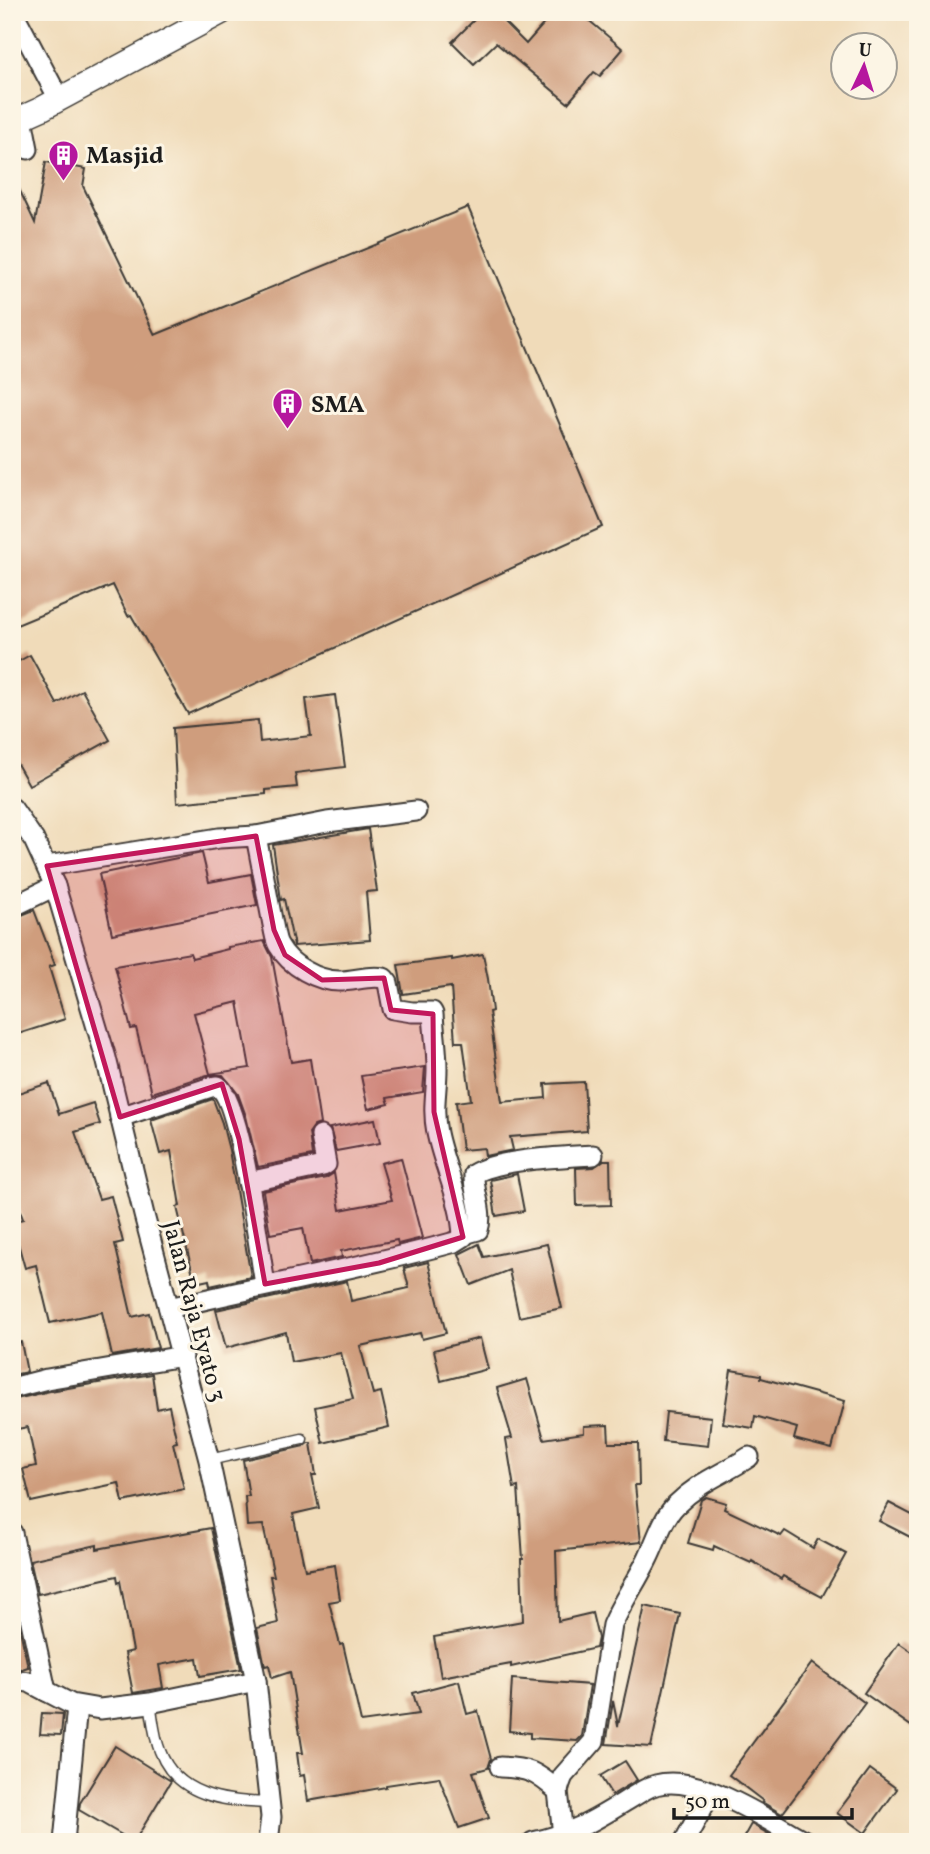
<svg xmlns="http://www.w3.org/2000/svg" width="930" height="1854" font-family="Vollkorn,serif">
	<rect width="100%" height="100%" fill="#fcf5e5"/>
	<filter id="ink" filterUnits="userSpaceOnUse"><feTurbulence type="fractalNoise" baseFrequency=".0143" numOctaves="2"/><feDisplacementMap in="SourceGraphic" scale="14" xChannelSelector="R" yChannelSelector="G"/><feConvolveMatrix kernelMatrix="1 2 1 2 8 2 1 2 1" color-interpolation-filters="sRGB"/></filter>
	<filter id="wash" filterUnits="userSpaceOnUse"><feTurbulence type="fractalNoise" baseFrequency=".00686" numOctaves="4" result="noise"/><feDisplacementMap in="SourceGraphic" scale="28" xChannelSelector="R" yChannelSelector="G"/><feGaussianBlur stdDeviation="1.57" result="paint"/><feColorMatrix in="noise" values="0 0 0 0 0 0 0 0 0 0 0 0 0 0 0 0 0 1.4 0 .05"/><feComposite in="paint" operator="in"/></filter>
	<g filter="url(#wash)">
		<rect width="100%" height="100%" fill="#f0dbb9"/>
		<g id="blocks">
			<g fill="#cf9d7d" fill-rule="evenodd">
				<polygon points="482,12 494,12 526,44 554,12 579,12 623,49 600,76 594,72 568,103 496,43 474,64 452,42"/>
				<polygon points="46,162 86,169 83,186 155,335 468,207 603,527 188,714 131,615 128,616 113,585 12,627 12,174 35,223"/>
				<polygon points="30,655 57,704 82,690 110,740 29,785 12,755 12,665"/>
				<polygon points="335,695 345,767 295,773 297,787 266,790 266,794 177,803 173,728 258,720 260,742 311,736 306,699"/>
				<polygon points="368,829 377,891 366,892 370,940 294,946 284,899 281,900 273,845"/>
				<polygon points="202,853 209,882 251,874 257,905 112,934 99,874"/>
				<polygon points="34,910 55,965 49,967 65,1019 12,1036 12,919"/>
				<path d="M264,941L272,957L291,1062L310,1059L320,1124L314,1126L309,1133L312,1156L258,1167L246,1116L238,1094L223,1075H207L152,1093L136,1028L131,1029L115,966L190,953L192,958L228,949V947ZM238,1002L250,1068L210,1074L194,1013Z"/>
				<polygon points="483,954 488,979 492,1011 489,1012 502,1102 546,1098 545,1084 584,1082 587,1131 510,1137 513,1150 485,1156 484,1148 462,1150 456,1102 471,1100 463,1042 455,1042 451,987 403,994 398,965 452,958 452,960"/>
				<polygon points="425,1067 423,1092 387,1098 389,1104 368,1109 361,1076"/>
				<polygon points="49,1083 59,1114 93,1103 100,1124 75,1132 99,1199 111,1196 123,1242 115,1244 132,1317 149,1313 158,1348 112,1356 102,1312 50,1323 36,1265 25,1268 12,1222 23,1219 12,1188 12,1095"/>
				<polygon points="213,1099 222,1123 229,1150 251,1277 210,1286 209,1280 195,1283 177,1207 180,1206 171,1151 160,1154 151,1120"/>
				<polygon points="375,1119 380,1143 336,1151 330,1128"/>
				<polygon points="401,1158 422,1238 398,1244 397,1240 341,1251 342,1257 310,1264 303,1228 270,1234 263,1191 326,1178 334,1173 340,1210 392,1200 381,1163"/>
				<polygon points="604,1160 610,1160 611,1205 577,1206 576,1168 594,1167"/>
				<polygon points="517,1174 524,1211 496,1216 490,1180"/>
				<polygon points="479,1244 484,1257 547,1244 562,1308 519,1317 509,1270 471,1285 459,1254"/>
				<polygon points="428,1262 446,1333 422,1339 420,1333 360,1346 373,1394 381,1392 389,1427 323,1443 315,1407 353,1399 341,1353 291,1362 286,1332 226,1348 216,1310 347,1281 351,1301 409,1288 404,1268"/>
				<polygon points="480,1338 488,1369 441,1381 434,1350"/>
				<polygon points="21,1342 27,1372 12,1375 12,1343"/>
				<polygon points="731,1370 761,1375 761,1378 845,1401 832,1449 794,1439 797,1428 755,1416 753,1428 723,1423"/>
				<polygon points="152,1374 157,1409 169,1406 177,1442 173,1443 184,1489 123,1502 119,1483 31,1502 23,1469 36,1466 28,1427 12,1430 12,1400 50,1391"/>
				<polygon points="527,1379 544,1439 584,1433 584,1426 608,1425 609,1443 638,1443 639,1485 635,1485 641,1542 556,1551 558,1621 592,1613 598,1638 596,1648 511,1667 511,1664 441,1677 434,1637 523,1621 521,1559 523,1559 518,1487 514,1488 506,1439 512,1438 497,1388"/>
				<polygon points="666,1412 711,1417 708,1446 663,1441"/>
				<polygon points="308,1443 311,1443 316,1475 312,1475 319,1508 293,1514 305,1570 335,1565 340,1600 329,1602 340,1645 343,1644 361,1722 419,1714 413,1693 459,1681 467,1714 478,1711 491,1759 488,1768 473,1772 489,1818 459,1828 439,1777 386,1785 386,1787 308,1801 304,1775 300,1776 297,1753 303,1753 290,1672 272,1678 269,1665 265,1666 257,1628 278,1623 270,1576 274,1576 263,1525 247,1526 245,1496 249,1496 243,1460 304,1446"/>
				<polygon points="706,1497 726,1503 724,1509 781,1536 785,1531 813,1548 818,1539 846,1554 822,1597 783,1576 781,1579 752,1561 751,1563 714,1546 713,1550 688,1543 701,1500"/>
				<polygon points="889,1503 918,1518 918,1541 879,1521"/>
				<polygon points="211,1528 241,1669 200,1676 197,1658 159,1665 163,1688 133,1693 125,1653 133,1651 120,1581 118,1582 117,1576 38,1594 30,1560 97,1545 97,1549"/>
				<polygon points="12,1592 28,1667 22,1669 12,1668"/>
				<polygon points="645,1606 680,1614 651,1747 606,1744 613,1701 618,1726"/>
				<polygon points="899,1643 918,1656 918,1731 864,1693"/>
				<polygon points="812,1663 865,1703 782,1814 762,1802 763,1801 729,1775"/>
				<polygon points="512,1679 590,1685 582,1736 577,1741 530,1738 530,1733 509,1731"/>
				<polygon points="42,1713 63,1714 61,1735 40,1734"/>
				<polygon points="115,1746 171,1781 134,1842 79,1810 80,1803"/>
				<polygon points="625,1761 637,1780 612,1795 600,1776"/>
				<polygon points="870,1769 897,1789 865,1833 837,1813"/>
				<polygon points="751,1824 765,1832 782,1842 741,1842"/>
			</g>
		</g>
	</g>
	<g filter="url(#ink)">
		<use href="#blocks" fill-opacity="0" stroke="#3c3934" stroke-width="2"/>
		<g fill="none" stroke-linecap="round" stroke-linejoin="round">
			<defs>
				<g id="service">
					<polyline points="209,1460 302,1439"/>
					<path d="M150,1703C153,1719 154,1737 160,1751C177,1797 227,1802 270,1803"/>
				</g>
				<g id="minor">
					<polyline points="13,12 59,99"/>
					<polyline points="22,118 28,149"/>
					<polyline points="12,808 34,840 55,886 106,1058 144,1215 209,1460 256,1681 271,1817 268,1842"/>
					<polyline points="256,836 327,822 416,811"/>
					<path d="M47,866L219,838L256,836L274,930C275,935 276,942 279,946C290,966 318,981 339,981C355,981 368,975 384,978L388,983L393,1009L412,1012H432L433,1014C434,1032 437,1050 437,1068C437,1092 432,1107 437,1133C444,1167 462,1202 463,1237L455,1242C361,1268 265,1285 169,1308"/>
					<polyline points="12,907 55,886"/>
					<path d="M120,1117L211,1087L218,1086C241,1102 259,1251 265,1284"/>
					<polyline points="248,1182 323,1166 326,1164 321,1136"/>
					<path d="M464,1234L478,1230C484,1211 473,1193 474,1174C497,1159 564,1157 593,1155"/>
					<polyline points="12,1388 47,1379 183,1356"/>
					<polyline points="12,1533 46,1691"/>
					<polyline points="12,1680 29,1682 71,1704 100,1709 150,1703 256,1681"/>
					<path d="M500,1767C529,1768 536,1772 558,1791"/>
					<path d="M563,1835L558,1791L560,1784L563,1776L594,1741L612,1625C622,1602 637,1581 648,1558C657,1540 662,1519 676,1505C700,1481 722,1475 749,1457"/>
					<polyline points="64,1842 77,1706"/>
					<path d="M533,1842C583,1831 602,1815 644,1790C688,1763 767,1821 807,1842"/>
					<polyline points="684,1842 711,1792"/>
				</g>
				<polyline id="tertiary" points="12,122 41,109 222,12"/>
			</defs>
			<use href="#service" stroke="#3c3934" stroke-width="13"/>
			<use href="#minor" stroke="#3c3934" stroke-width="23"/>
			<use href="#tertiary" stroke="#3c3934" stroke-width="26"/>
			<use href="#service" stroke="#fff" stroke-width="10"/>
			<use href="#minor" stroke="#fff" stroke-width="19"/>
			<use href="#tertiary" stroke="#fff" stroke-width="23"/>
		</g>
	</g>
	<path fill="#c2185b" fill-opacity="0.2" stroke="#c2185b" stroke-width="5" stroke-linejoin="round" d="M256,836L274,930L285,955L322,980L384,978L391,1010L433,1014L434,1112L463,1237L379,1263L265,1284L239,1139L222,1084L120,1117L47,866Z"/>
	<defs>
		<symbol id="building-pin" viewBox="-11 -11 22 30"><path d="M0 17L-7.5 6A9.5 9.5 0 1 1 7.5 6Z" fill="#b5179e" stroke="#fcf5e5"/><path d="M-4-6H4V6H1V3H-1V6H-4ZM-2.5-4.3h1.7v1.8h-1.7ZM.8-4.3h1.7v1.8H.8ZM-2.5-1h1.7V.8h-1.7ZM.8-1h1.7V.8H.8Z" fill="#fff"/></symbol>
	</defs>
	<g fill-rule="evenodd">
		<use href="#building-pin" x="46" y="138" width="35" height="47"/>
		<use href="#building-pin" x="270" y="386" width="35" height="47"/>
	</g>
	<g text-anchor="middle" stroke-width="6" stroke-linejoin="round" paint-order="stroke">
		<g font-size="24" font-weight="bold" fill="#1c1c1c" stroke="#fcf5e5" text-anchor="start">
			<text x="86" y="163">Masjid</text>
			<text x="311" y="412">SMA</text>
		</g>
		<g font-size="24" fill="#1c1c1c" stroke="#fcf5e5">
			<text transform="translate(195 1311) rotate(75)" y="8">Jalan Raja Eyato 3</text>
		</g>
	</g>
	<rect width="930" height="1854" fill="none" stroke="#fcf5e5" stroke-width="42"/>
	<g transform="translate(864 66) rotate(4)"><circle r="33" fill="#fcf5e5" stroke="#a29e95" stroke-width="2"/>
	<path d="M0-5L12 26L0 18L-12 26Z" fill="#b5179e"/>
	<text y="-10" font-size="19" font-weight="bold" text-anchor="middle" fill="#1c1c1c">U</text>
	</g>
	<path d="M674 1808v10h178v-10" fill="none" stroke="#1c1c1c" stroke-width="3.5"/>
	<text x="685" y="1808" font-size="21" fill="#1c1c1c" stroke="#fcf5e5" stroke-width="5" paint-order="stroke">50 m</text>
</svg>
